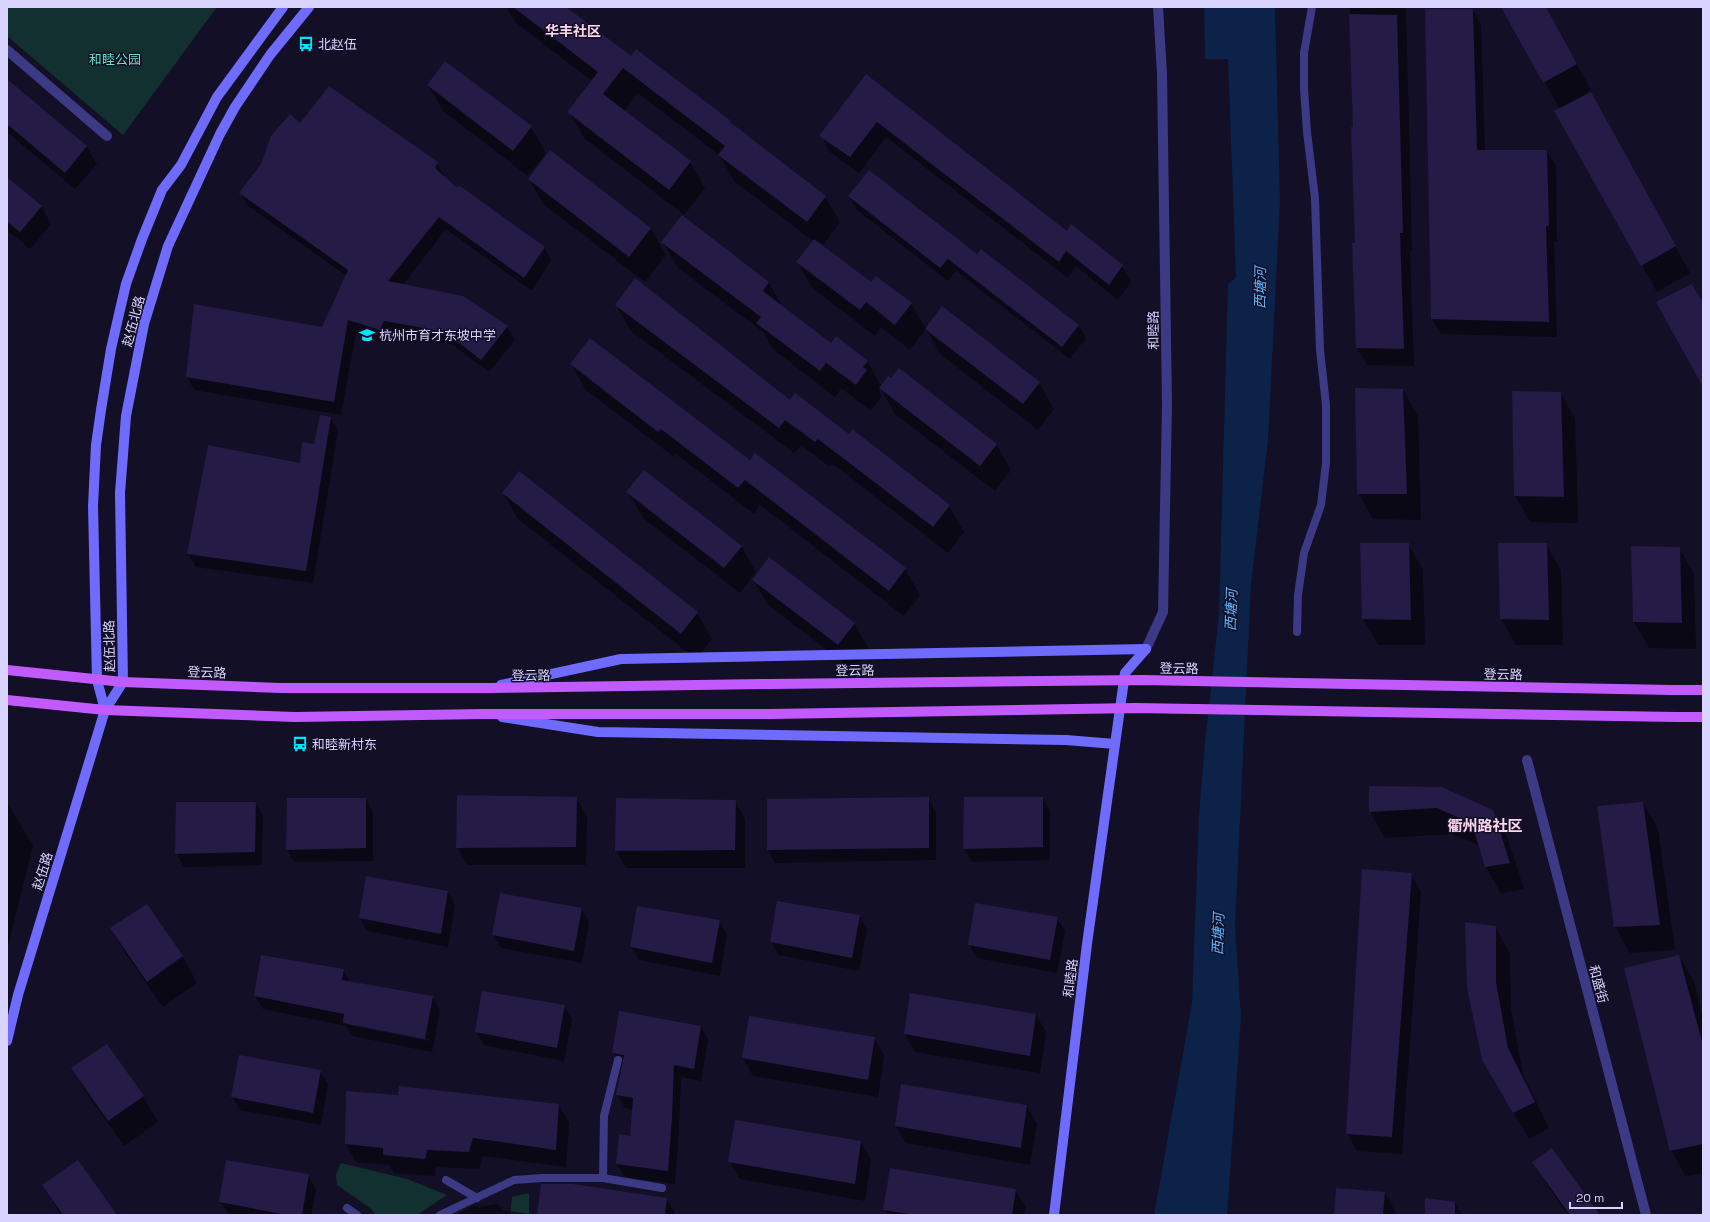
<svg xmlns="http://www.w3.org/2000/svg" width="1710" height="1222" font-family="'Space Grotesk','Noto Sans SC',sans-serif">
	<rect width="100%" height="100%" fill="#130f26"/>
	<g fill="#12302f">
		<polygon points="7,7 217,7 123,135 7,36"/>
		<polygon points="341,1163 407,1179 447,1195 417,1215 376,1215 370,1208 337,1185 336,1174"/>
		<polygon points="529,1193 529,1215 510,1215 512,1197"/>
	</g>
	<polygon fill="#0c2248" points="1204,7 1275,7 1280,201 1268,440 1251,584 1235,926 1241,1017 1227,1215 1154,1215 1192,1003 1199,815 1205,743 1219,614 1228,284 1236,278 1228,59 1205,59"/>
	<g fill="#0007" fill-rule="evenodd">
		<polygon points="506,7 564,7 631,57 636,51 731,122 733,126 825,197 840,222 822,247 871,284 876,277 911,304 926,329 942,308 1039,383 1054,409 1038,430 941,355 926,329 910,350 881,327 875,336 812,288 797,262 813,241 734,181 719,155 638,93 624,111 690,162 705,188 684,215 584,138 569,112 592,81 515,22"/>
		<polygon points="1350,7 1406,7 1412,250 1410,250 1414,366 1367,365 1357,348 1354,128"/>
		<polygon points="1502,7 1546,7 1591,90 1585,94 1586,95 1605,119 1690,273 1657,292 1556,111 1560,109"/>
		<polygon points="1473,10 1481,25 1485,151 1547,151 1556,166 1557,241 1554,241 1557,337 1441,334 1432,319"/>
		<polygon points="866,75 1067,232 1122,266 1131,282 1118,300 1076,266 1068,278 886,137 859,173 830,152 821,136"/>
		<polygon points="7,80 87,147 97,164 75,189 7,132"/>
		<polygon points="428,85 531,127 546,153 528,176 443,111"/>
		<polygon points="300,125 437,163 444,176 444,177 456,189 544,247 551,260 532,291 446,229 403,285 507,326 515,340 489,372 453,345 392,333 387,343 356,333 341,415 194,390 187,377 322,328 347,276 248,206 240,193"/>
		<polygon points="550,152 651,229 666,255 645,282 544,205 529,179"/>
		<polygon points="7,178 41,206 51,224 30,249 7,230"/>
		<polygon points="849,196 977,255 1078,325 1086,338 1070,359 956,271 948,281 857,210"/>
		<polygon points="682,216 769,283 783,308 831,345 867,361 882,387 996,444 1011,470 995,491 895,414 881,389 879,392 882,396 871,411 841,388 835,397 773,349 763,332 678,268 663,242"/>
		<polygon points="616,305 849,435 852,431 949,506 964,532 948,553 833,464 830,467 801,445 794,453 631,331"/>
		<polygon points="571,364 750,462 905,569 920,595 904,616 760,505 754,514 676,454 674,457 586,390"/>
		<polygon points="1403,390 1418,416 1421,520 1373,519 1358,493"/>
		<polygon points="1560,393 1575,418 1578,523 1530,522 1515,496"/>
		<polygon points="331,418 338,431 313,583 196,567 188,554 209,447 300,464 314,445"/>
		<polygon points="628,492 741,546 756,572 740,593 643,518"/>
		<polygon points="503,493 697,613 712,639 696,659 518,519"/>
		<polygon points="1408,544 1423,570 1425,645 1378,645 1363,619"/>
		<polygon points="1546,544 1561,570 1563,645 1516,645 1501,619"/>
		<polygon points="1679,548 1694,574 1696,649 1649,648 1634,622"/>
		<polygon points="753,580 854,623 869,649 853,670 768,605"/>
		<polygon points="1370,787 1492,811 1507,837 1524,889 1501,893 1486,867 1480,846 1452,834 1385,838 1370,812"/>
		<polygon points="576,798 587,816 586,865 467,865 457,847"/>
		<polygon points="928,798 936,812 936,860 775,863 768,850 768,800"/>
		<polygon points="1043,798 1050,811 1050,860 972,862 964,849"/>
		<polygon points="366,799 373,812 373,861 294,862 287,849"/>
		<polygon points="735,801 745,819 745,868 626,868 616,850"/>
		<polygon points="7,803 33,845 7,950"/>
		<polygon points="255,803 263,816 262,865 184,867 176,853"/>
		<polygon points="1643,803 1658,829 1675,950 1630,953 1615,927"/>
		<polygon points="1411,874 1421,892 1402,1154 1357,1151 1347,1133"/>
		<polygon points="448,892 455,905 448,947 367,931 360,918"/>
		<polygon points="146,905 183,957 197,983 163,1007 126,954 111,929"/>
		<polygon points="581,908 589,922 582,963 501,948 494,935"/>
		<polygon points="859,916 867,929 859,971 779,955 771,942"/>
		<polygon points="1057,918 1065,931 1057,973 977,958 969,944"/>
		<polygon points="719,921 727,934 720,976 639,960 631,947"/>
		<polygon points="1495,927 1510,953 1511,1009 1523,1075 1549,1128 1529,1139 1483,1060"/>
		<path d="M262,956L343,970L350,982L432,997L440,1010L432,1052L352,1036L346,1026L263,1009L255,996ZM349,1023L430,1039L429,1041L349,1025Z"/>
		<polygon points="1679,956 1694,982 1703,1018 1703,1173 1686,1176 1671,1151"/>
		<polygon points="483,992 564,1006 572,1019 564,1061 484,1045 476,1032"/>
		<polygon points="911,994 1036,1015 1046,1032 1040,1073 915,1052 905,1034"/>
		<polygon points="701,1026 708,1040 701,1081 681,1077 679,1130 675,1184 625,1177 617,1164 630,1137 633,1110 625,1108 617,1095 623,1066 621,1066 613,1052"/>
		<polygon points="874,1038 884,1056 878,1097 753,1076 743,1058"/>
		<polygon points="72,1068 143,1096 158,1122 124,1146 87,1094"/>
		<polygon points="320,1071 328,1084 321,1125 240,1110 232,1097"/>
		<polygon points="559,1105 569,1123 566,1167 483,1156 479,1169 436,1167 435,1176 394,1173 389,1165 356,1162 346,1144"/>
		<polygon points="1027,1106 1037,1124 1030,1165 906,1143 896,1126"/>
		<polygon points="861,1142 871,1160 865,1201 740,1179 730,1162"/>
		<polygon points="1534,1162 1598,1215 1568,1215 1549,1188"/>
		<polygon points="308,1175 316,1189 311,1215 230,1215 220,1202"/>
		<polygon points="43,1185 115,1215 61,1215"/>
		<polygon points="1015,1190 1026,1207 1024,1215 888,1215 884,1209"/>
		<polygon points="1385,1193 1395,1211 1394,1215 1335,1215"/>
		<polygon points="666,1199 676,1215 455,1215 473,1206 480,1207 498,1204 502,1210 538,1215"/>
		<polygon points="1455,1203 1462,1215 1426,1215"/>
	</g>
	<g fill="#241b47">
		<polygon points="513,7 566,7 631,56 636,49 731,121 730,122 826,196 807,222 718,155 725,146 623,68 603,94 691,161 669,190 567,112 598,72"/>
		<polygon points="1501,7 1546,7 1577,64 1543,83"/>
		<polygon points="1425,9 1473,9 1477,150 1547,150 1549,226 1546,226 1549,322 1431,319"/>
		<polygon points="1349,14 1397,15 1403,233 1400,233 1404,349 1356,348 1352,243 1355,243 1351,127 1353,127"/>
		<polygon points="445,61 532,126 513,151 427,85"/>
		<polygon points="866,74 1067,231 1071,224 1123,265 1109,285 1066,251 1059,262 877,122 850,157 819,136"/>
		<polygon points="7,79 87,146 65,173 7,124"/>
		<polygon points="329,86 438,162 435,168 456,187 460,186 545,247 524,278 439,217 388,281 463,296 508,326 481,360 445,332 384,321 380,330 348,320 334,402 186,377 194,304 322,327 348,270 239,193 261,164 271,136 290,114 300,123"/>
		<polygon points="1591,92 1676,246 1641,266 1554,111"/>
		<polygon points="550,150 651,228 629,257 528,179"/>
		<polygon points="869,170 977,254 981,249 1079,325 1062,347 948,259 940,268 848,196"/>
		<polygon points="7,177 42,206 20,232 7,222"/>
		<polygon points="682,215 769,282 763,291 831,343 836,336 868,361 863,367 867,370 856,385 826,363 820,371 756,323 761,317 661,242"/>
		<polygon points="814,239 871,282 876,276 912,303 895,325 866,302 860,310 796,262"/>
		<polygon points="635,278 790,400 795,393 849,434 852,429 950,505 933,527 818,439 815,442 785,420 779,428 615,305"/>
		<polygon points="1692,284 1703,303 1703,387 1656,302"/>
		<polygon points="942,306 1040,382 1023,404 925,329"/>
		<polygon points="590,338 750,460 755,453 906,568 889,591 745,480 738,488 661,429 658,432 570,364"/>
		<polygon points="899,368 997,444 980,466 879,388 888,376 891,378"/>
		<polygon points="1355,388 1403,389 1407,494 1357,494"/>
		<polygon points="1512,391 1561,392 1564,497 1514,496"/>
		<polygon points="320,415 331,417 306,571 187,554 208,445 300,463 302,442 314,444"/>
		<polygon points="644,470 742,546 724,568 626,492"/>
		<polygon points="519,471 698,612 681,634 502,493"/>
		<polygon points="1360,543 1409,543 1411,620 1362,619"/>
		<polygon points="1498,543 1547,543 1549,620 1500,619"/>
		<polygon points="1631,546 1680,547 1682,623 1633,622"/>
		<polygon points="769,557 855,623 838,645 752,580"/>
		<polygon points="1369,786 1442,787 1493,810 1510,863 1485,867 1472,824 1437,808 1369,812"/>
		<polygon points="457,795 577,797 576,847 456,848"/>
		<polygon points="929,797 929,848 767,850 767,799"/>
		<polygon points="964,797 1043,797 1043,847 963,849"/>
		<polygon points="287,798 366,798 366,848 286,850"/>
		<polygon points="616,798 736,800 735,850 615,851"/>
		<polygon points="176,802 256,802 255,852 175,854"/>
		<polygon points="1643,802 1660,925 1614,927 1597,806"/>
		<polygon points="1362,869 1412,873 1392,1137 1346,1134"/>
		<polygon points="366,876 448,891 441,934 359,918"/>
		<polygon points="500,893 582,908 574,951 492,935"/>
		<polygon points="777,901 860,915 852,958 770,942"/>
		<polygon points="975,903 1058,917 1050,960 968,945"/>
		<polygon points="147,904 183,956 147,982 110,928"/>
		<polygon points="637,906 720,920 712,963 630,947"/>
		<polygon points="1465,922 1496,926 1496,982 1508,1048 1535,1102 1513,1113 1482,1060 1467,988"/>
		<polygon points="261,955 344,969 342,980 433,996 425,1039 343,1023 344,1014 254,996"/>
		<polygon points="1679,955 1703,1045 1703,1144 1670,1151 1624,968"/>
		<polygon points="482,991 565,1005 557,1048 475,1032"/>
		<polygon points="910,993 1036,1014 1030,1056 904,1034"/>
		<polygon points="619,1011 701,1026 694,1069 674,1065 672,1117 668,1171 616,1164 619,1134 630,1136 633,1098 616,1095 624,1055 612,1053"/>
		<polygon points="749,1016 875,1037 868,1080 742,1058"/>
		<polygon points="107,1044 144,1096 108,1121 71,1068"/>
		<polygon points="239,1055 321,1070 313,1113 231,1097"/>
		<polygon points="901,1084 1027,1105 1021,1148 895,1126"/>
		<polygon points="399,1086 559,1104 556,1150 473,1138 469,1152 427,1150 425,1159 383,1155 383,1148 345,1144 346,1091 398,1095"/>
		<polygon points="735,1120 861,1141 855,1184 728,1162"/>
		<polygon points="1552,1148 1600,1215 1570,1215 1532,1162"/>
		<polygon points="78,1160 117,1215 63,1215 42,1185"/>
		<polygon points="226,1160 309,1174 302,1215 287,1215 219,1202"/>
		<polygon points="890,1168 1016,1189 1012,1215 915,1215 883,1210"/>
		<polygon points="541,1184 573,1184 667,1198 665,1215 537,1215"/>
		<polygon points="1336,1188 1385,1192 1383,1215 1334,1215"/>
		<polygon points="1425,1198 1455,1202 1455,1215 1425,1215"/>
	</g>
	<g fill="none" stroke-linecap="round" stroke-linejoin="round">
		<g stroke="#3d3a85" stroke-width="8">
			<polyline points="1297,632 1298,595 1304,553 1321,505 1326,463 1326,405 1320,350 1315,198 1307,132 1304,88 1304,53 1312,7"/>
			<polyline points="603,1178 662,1188"/>
			<polyline points="446,1180 477,1198"/>
			<polyline points="347,1208 357,1215"/>
			<polyline points="440,1215 514,1180 542,1178 603,1178 604,1116 618,1060"/>
		</g>
		<g stroke="#3d3a85" stroke-width="10">
			<polyline points="7,50 107,136"/>
			<polyline points="1146,649 1163,612 1167,405 1162,74 1158,7"/>
			<polyline points="1527,760 1646,1215"/>
		</g>
		<g stroke="#6f6bff" stroke-width="10">
			<polyline points="501,685 621,659 1146,649"/>
			<polyline points="105,710 97,680 93,506 96,445 101,410 111,349 119,314 126,284 142,239 162,190 181,165 217,97 283,7"/>
			<polyline points="502,717 598,732 1066,740 1115,744"/>
			<polyline points="7,1041 18,995 105,710 123,682 120,493 126,416 144,324 168,246 220,134 235,107 270,55 309,7"/>
			<polyline points="1054,1215 1087,944 1125,673 1146,649"/>
		</g>
		<g stroke="#c25bff" stroke-width="10">
			<polyline points="7,670 123,682 281,688 488,688 770,684"/>
			<polyline points="1672,690 1703,690"/>
			<polyline points="7,700 105,710 295,717 484,714 771,714"/>
			<polyline points="1677,717 1703,717"/>
		</g>
		<g stroke="#c25bff" stroke-width="10">
			<polyline points="770,684 1143,680 1672,690"/>
			<polyline points="771,714 1135,708 1677,717"/>
		</g>
	</g>
	<defs>
		<symbol id="bus-bare" viewBox="-9 -9 18 18"><path d="M-5-6H5V4H4V6H2V4H-2V6H-4V4H-5ZM-3.5-4V0h7V-4ZM-3.5 1.2v1.5H-2V1.2ZM2 1.2v1.5H3.5V1.2Z" fill="#00e5ff" stroke="#130f26" stroke-width="2.5" paint-order="stroke"/></symbol>
		<symbol id="school-bare" viewBox="-9 -9 18 18"><path d="M0-5L7-2L0 1L-7-2ZM-4 1L0 2.5L4 1V4Q0 6-4 4Z" fill="#00e5ff" stroke="#130f26" stroke-width="2.5" paint-order="stroke"/></symbol>
	</defs>
	<g fill-rule="evenodd">
		<use href="#bus-bare" x="295" y="33" width="22" height="22"/>
		<use href="#school-bare" x="356" y="324" width="22" height="22"/>
		<use href="#bus-bare" x="289" y="733" width="22" height="22"/>
	</g>
	<g text-anchor="middle" stroke-width="3" stroke-linejoin="round" paint-order="stroke">
		<g font-size="13" fill="#d9d4ff" stroke="#130f26" text-anchor="start">
			<text x="318" y="49">北赵伍</text>
			<text x="379" y="340">杭州市育才东坡中学</text>
			<text x="312" y="749">和睦新村东</text>
		</g>
		<g font-size="13" fill="#5fe0c0" stroke="#130f26">
			<text x="115" y="64">和睦公园</text>
		</g>
		<g font-size="13" fill="#d9d4ff" stroke="#130f26">
			<text transform="translate(133 321) rotate(-75)" y="5">赵伍北路</text>
			<text transform="translate(1153 330) rotate(-91)" y="5">和睦路</text>
			<text transform="translate(109 646) rotate(-91)" y="5">赵伍北路</text>
			<text transform="translate(1179 668) rotate(1)" y="5">登云路</text>
			<text transform="translate(855 670) rotate(-1)" y="5">登云路</text>
			<text transform="translate(207 672) rotate(2)" y="5">登云路</text>
			<text transform="translate(1503 674) rotate(1)" y="5">登云路</text>
			<text transform="translate(531 675) rotate(-1)" y="5">登云路</text>
			<text transform="translate(42 871) rotate(-73)" y="5">赵伍路</text>
			<text transform="translate(1070 978) rotate(-83)" y="5">和睦路</text>
			<text transform="translate(1599 984) rotate(75)" y="5">和盛街</text>
		</g>
		<g font-size="14" font-weight="bold" fill="#ffd6f0" stroke="#130f26">
			<text x="573" y="36">华丰社区</text>
		</g>
		<g font-size="14" font-style="italic" fill="#62b6ff" stroke="#130f26">
			<text transform="translate(1260 288) rotate(-89)" y="5">西塘河</text>
			<text transform="translate(1231 610) rotate(-88)" y="5">西塘河</text>
			<text transform="translate(1218 934) rotate(-88)" y="5">西塘河</text>
		</g>
		<g font-size="15" font-weight="bold" fill="#ffd6f0" stroke="#130f26">
			<text x="1485" y="831">衢州路社区</text>
		</g>
	</g>
	<rect width="1710" height="1222" fill="none" stroke="#d9d4ff" stroke-width="16"/>
	<path d="M1570 1202v6h52v-6" fill="none" stroke="#d9d4ff" stroke-width="2"/>
	<text x="1576" y="1202" font-size="12" fill="#d9d4ff" stroke="#130f26" stroke-width="3" paint-order="stroke">20 m</text>
</svg>
